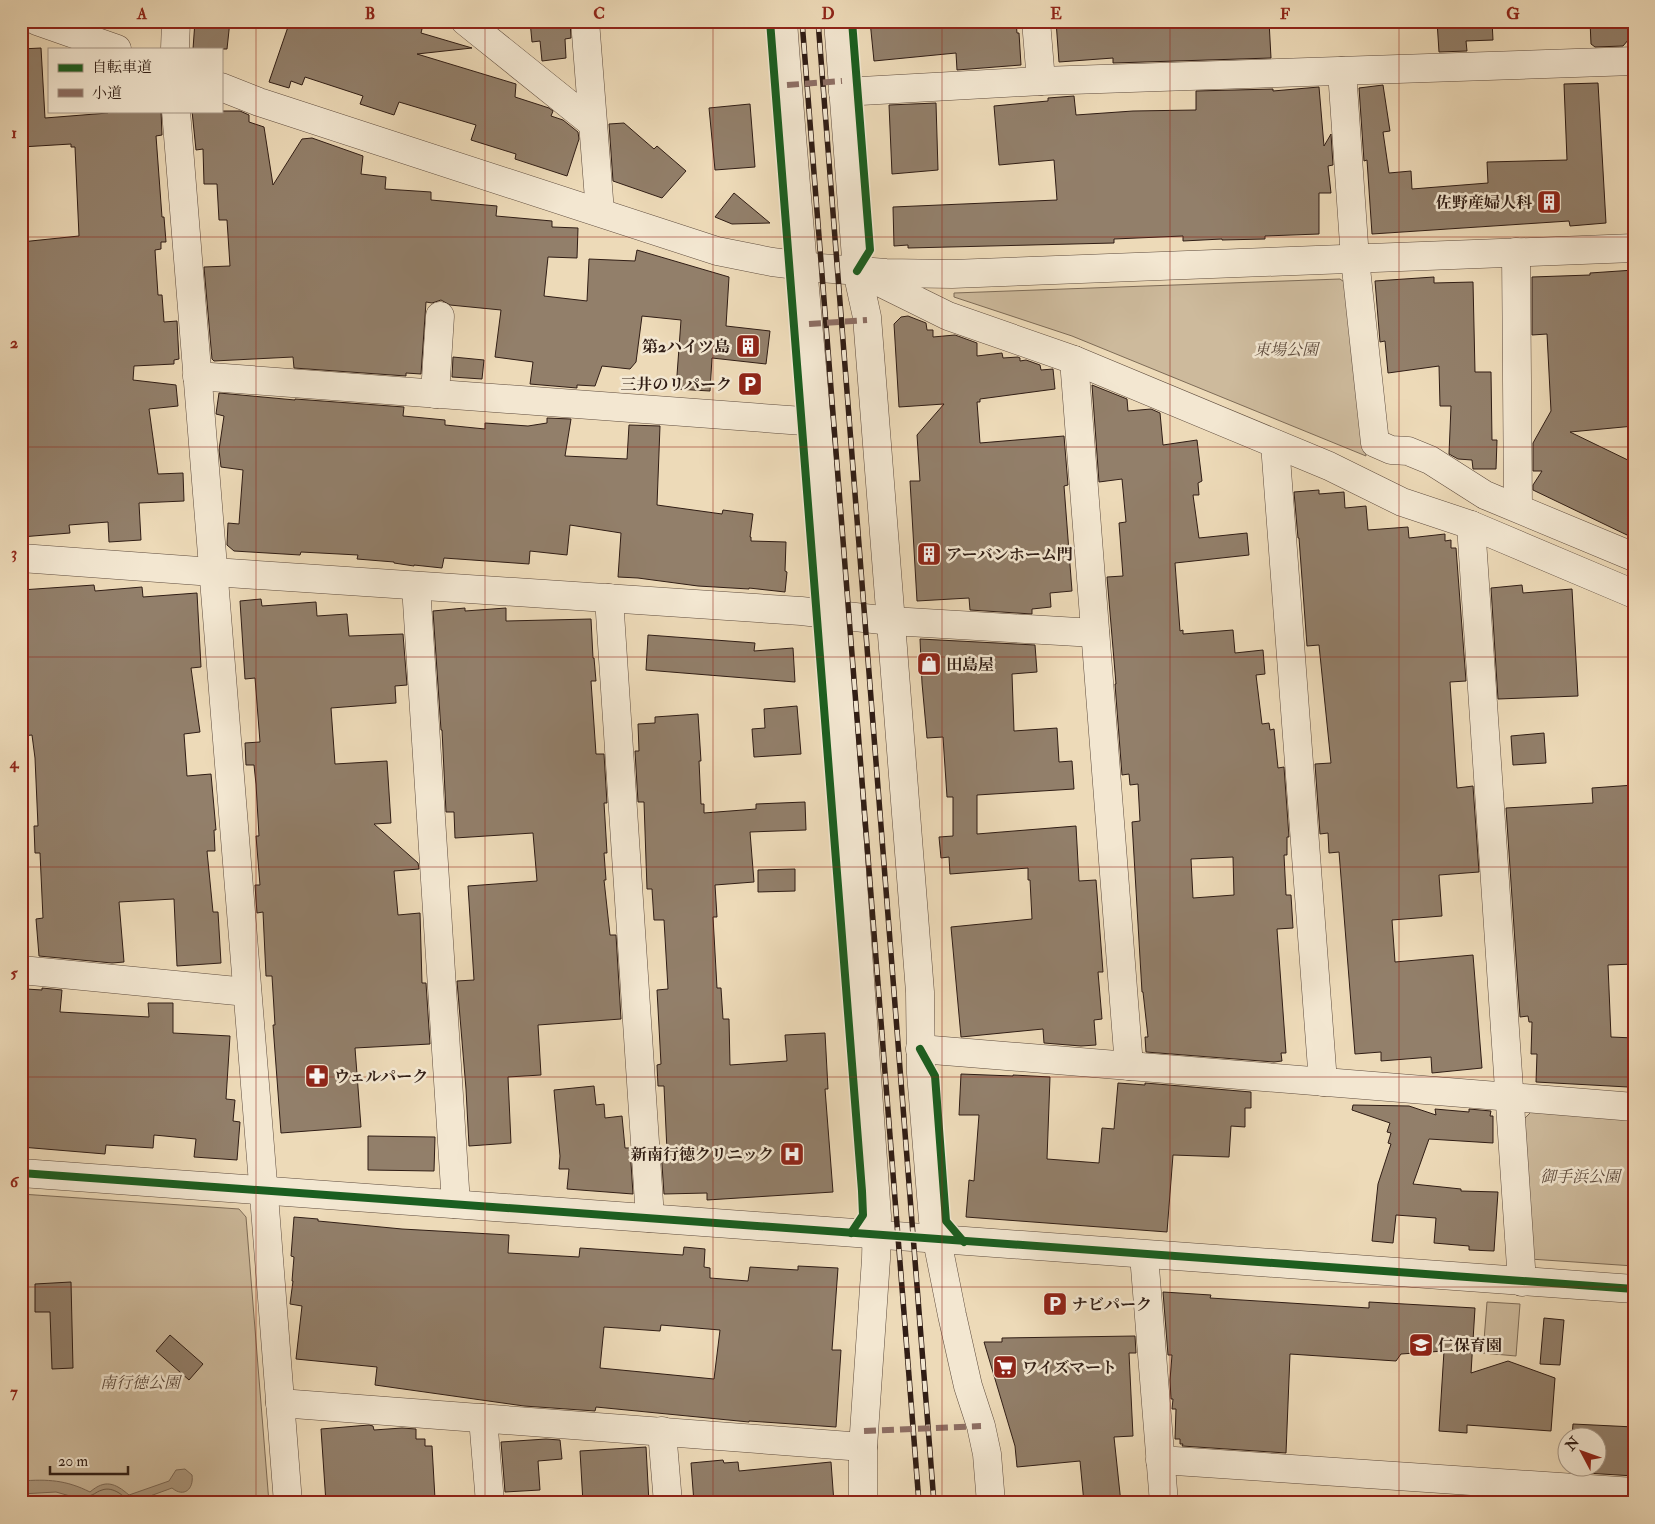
<svg xmlns="http://www.w3.org/2000/svg" width="1655" height="1524" font-family="'IM FELL Double Pica','Noto Serif JP',serif">
	<rect width="100%" height="100%" fill="#eddab8"/>
	<filter id="stains"><feTurbulence type="fractalNoise" baseFrequency=".004" numOctaves="4"/><feColorMatrix values="0 0 0 0 .2 0 0 0 0 .09 0 0 0 0 .02 0 0 0 .5 -.17"/></filter>
	<radialGradient id="worn" r=".72"><stop offset=".6" stop-color="#630" stop-opacity="0"/><stop offset="1" stop-color="#630" stop-opacity=".3"/></radialGradient>
	<g fill="#cdba9c" stroke="#7e6c58">
		<polygon points="1340,279 1347,284 1366,456 1072,336 954,297 954,293"/>
		<polygon points="1533,1110 1634,1118 1634,1266 1530,1259 1522,1121"/>
		<polygon points="21,1194 239,1209 246,1217 269,1503 21,1503"/>
		<polygon points="1487,1302 1520,1304 1516,1356 1483,1353"/>
	</g>
	<path fill="#ad9a81" stroke="#7b6856" d="M185,1469L192,1475C194,1489 184,1498 172,1488L131,1503H85L70,1496L56,1492L21,1494V1481C48,1479 66,1480 90,1492C105,1479 115,1483 129,1495L169,1481L176,1470Z"/>
	<g fill="none" stroke-linecap="round" stroke-linejoin="round">
		<path stroke="#6e5c4b" stroke-width="1" d="M86,1503V1496C94,1496 95,1492 102,1490C113,1486 124,1496 131,1503"/>
	</g>
	<g fill="#927f6a" stroke="#301d15" fill-rule="evenodd">
		<polygon points="195,21 230,21 227,49 193,49"/>
		<polygon points="290,21 399,21 422,29 421,33 472,48 417,54 516,84 515,97 549,108 553,111 551,116 563,120 578,132 579,139 567,176 515,159 516,154 471,140 476,125 399,102 394,115 360,104 363,96 305,77 302,85 291,81 289,88 269,82"/>
		<polygon points="530,21 570,21 571,38 565,39 566,58 542,61 540,41 532,42"/>
		<polygon points="870,21 1016,21 1017,33 1019,33 1021,65 957,70 956,53 874,61"/>
		<polygon points="1056,21 1269,21 1271,58 1113,63 1113,58 1059,62"/>
		<polygon points="1437,21 1492,21 1493,40 1466,41 1467,51 1439,52"/>
		<polygon points="1590,21 1628,21 1629,39 1623,46 1595,47 1591,44"/>
		<polygon points="41,48 45,118 108,113 108,111 161,111 162,135 156,136 162,217 164,217 166,242 161,242 161,249 155,250 158,295 162,295 164,322 177,321 179,359 174,360 174,364 134,366 133,380 176,385 178,406 149,409 158,474 183,473 184,501 139,503 141,540 109,542 108,522 69,525 70,533 21,537 21,242 79,236 75,147 71,147 71,144 21,147 21,49"/>
		<polygon points="1598,83 1606,223 1570,226 1569,221 1372,234 1367,160 1364,161 1359,88 1383,85 1390,131 1383,132 1389,173 1411,171 1412,189 1488,183 1487,162 1567,160 1564,84"/>
		<polygon points="1319,87 1324,146 1331,134 1333,165 1328,166 1331,193 1319,193 1319,234 1265,236 1265,239 1222,240 1222,239 1183,241 1183,236 1114,239 1114,243 908,248 908,245 894,246 893,207 1057,200 1054,160 999,165 994,106 1048,101 1048,98 1074,96 1076,115 1133,111 1196,110 1196,91 1273,89 1273,91"/>
		<polygon points="936,103 938,170 892,174 889,105"/>
		<polygon points="750,104 755,167 715,170 709,108"/>
		<polygon points="192,111 240,111 249,115 249,122 264,127 273,185 302,139 312,138 363,156 361,174 386,177 385,189 431,192 431,200 497,206 496,216 552,221 552,227 578,228 577,258 548,257 544,296 587,301 589,259 635,261 637,250 729,277 726,326 770,331 766,364 712,358 710,391 676,389 681,320 642,316 636,362 630,369 602,366 595,386 577,385 577,388 530,384 533,362 495,357 501,310 450,305 441,300 432,303 426,302 421,374 406,373 406,376 294,368 293,357 214,361 212,359 204,267 230,266 227,220 219,220 217,184 204,184 203,149 196,150"/>
		<polygon points="624,123 654,149 657,146 686,171 662,198 613,181 609,124"/>
		<polygon points="734,193 770,223 732,224 715,217"/>
		<polygon points="1634,270 1634,349 1632,350 1634,376 1634,426 1570,432 1634,463 1634,522 1627,535 1533,490 1533,485 1542,471 1533,471 1533,443 1551,411 1547,334 1532,335 1532,277 1590,275 1590,273"/>
		<polygon points="1434,277 1434,283 1473,282 1475,372 1491,372 1492,440 1497,440 1496,469 1473,469 1472,460 1458,459 1449,454 1451,406 1440,406 1439,366 1388,373 1385,341 1380,342 1375,281"/>
		<polygon points="908,316 926,323 927,330 933,330 933,337 955,335 977,343 977,356 1002,353 1003,358 1018,357 1020,358 1020,361 1026,360 1040,365 1041,370 1053,369 1055,389 980,399 980,402 977,402 980,443 1064,436 1068,485 1064,486 1072,591 1050,593 1051,607 1032,609 1032,614 970,610 969,598 917,601 910,481 920,481 917,435 944,404 899,407 894,324 901,317"/>
		<polygon points="453,357 484,360 482,379 452,377"/>
		<path d="M1092,385L1127,399L1128,411L1151,409L1160,413L1163,445L1197,440L1202,481L1198,483L1199,495H1193L1199,538L1247,533L1249,555L1175,563L1180,631L1183,630V634L1233,630L1235,653L1263,650L1265,674L1256,675L1262,724L1269,723L1270,730L1274,729L1278,768L1284,767L1289,837H1287V855H1284L1286,895H1291L1293,928L1277,929L1286,1053H1281L1282,1061L1274,1062L1146,1052L1145,1037H1148L1143,992H1142L1132,822L1140,821L1138,784L1130,785L1129,774L1122,775L1115,684H1116L1107,577L1123,576L1119,523L1126,522L1122,479L1099,482ZM1233,857L1234,895L1193,898L1191,859Z"/>
		<polygon points="219,393 295,400 295,399 404,407 403,416 445,420 445,425 485,429 485,423 528,426 547,423 547,418 571,419 565,456 627,459 629,425 660,426 657,505 722,514 723,510 753,514 750,537 751,537 751,541 786,542 785,571 787,572 785,592 749,588 749,589 698,586 638,578 618,577 621,533 570,525 567,555 530,551 529,564 444,558 442,568 414,565 414,566 394,563 394,562 357,559 358,555 301,552 300,555 234,551 227,545 228,523 239,524 243,470 221,467 219,450 224,416 216,414"/>
		<polygon points="1319,490 1319,494 1344,492 1345,508 1366,506 1368,530 1408,527 1409,538 1445,534 1445,541 1451,540 1451,548 1456,548 1466,681 1450,682 1457,788 1473,786 1479,872 1439,875 1442,916 1392,920 1395,962 1473,955 1482,1068 1432,1073 1431,1057 1381,1061 1381,1052 1355,1054 1339,852 1329,853 1328,833 1320,834 1315,764 1331,763 1319,645 1307,646 1299,538 1298,538 1294,492"/>
		<polygon points="94,585 95,591 142,587 143,597 197,593 201,667 191,668 200,732 184,734 187,776 211,774 216,830 214,830 215,851 207,851 213,912 218,912 221,963 177,966 174,899 119,902 124,962 112,963 39,956 36,919 43,918 40,853 35,853 34,826 38,826 35,758 32,735 22,736 21,723 21,590"/>
		<polygon points="1522,585 1523,593 1572,589 1578,696 1498,699 1491,588"/>
		<polygon points="261,599 262,606 316,602 317,616 347,614 349,636 403,634 407,685 395,686 396,703 331,708 335,764 387,761 391,823 374,824 418,863 419,869 394,871 398,915 420,913 422,983 426,983 430,1044 355,1048 361,1127 281,1133 273,1025 275,1025 272,976 266,976 263,912 257,913 256,900 255,885 260,885 256,836 259,836 256,784 254,765 246,765 245,743 260,742 255,678 245,679 240,601"/>
		<polygon points="465,608 465,611 506,608 506,621 591,619 593,658 594,658 596,681 591,681 596,754 604,754 607,803 604,803 607,853 604,853 606,880 604,880 610,935 616,935 621,1019 538,1025 541,1075 508,1077 511,1143 469,1146 466,1089 457,981 474,980 468,886 537,881 533,833 455,838 454,812 446,812 442,730 441,730 433,611"/>
		<polygon points="648,635 755,643 754,651 793,648 795,682 646,670"/>
		<polygon points="920,639 1035,645 1037,672 1012,674 1014,731 1057,728 1059,762 1072,761 1074,789 977,795 977,834 1076,826 1079,881 1096,880 1103,972 1098,972 1102,1019 1094,1020 1096,1045 1081,1046 1044,1043 1043,1029 961,1037 951,927 1032,919 1030,880 1028,880 1028,868 950,874 949,857 941,858 939,837 953,836 953,797 947,797 943,737 927,738 922,683"/>
		<polygon points="797,706 801,754 754,757 752,729 765,728 764,709"/>
		<polygon points="698,714 701,761 699,761 701,804 704,804 704,813 756,809 756,804 805,802 806,830 750,832 754,882 715,885 717,917 713,917 717,988 721,988 723,1019 729,1019 730,1065 787,1061 785,1035 825,1033 828,1089 825,1089 833,1192 707,1200 707,1193 664,1194 661,1150 667,1151 664,1086 658,1086 657,1065 661,1064 657,990 668,989 664,920 654,920 652,889 647,889 644,802 638,802 635,751 639,751 638,724 655,723 655,717"/>
		<polygon points="1544,733 1546,763 1513,765 1511,736"/>
		<polygon points="1634,785 1634,964 1608,965 1611,1037 1634,1038 1634,1083 1628,1083 1628,1087 1536,1082 1537,1054 1531,1054 1532,1022 1529,1022 1528,1016 1520,1017 1506,808 1593,803 1592,788"/>
		<polygon points="795,869 795,891 758,892 758,870"/>
		<polygon points="42,988 62,990 60,1012 149,1017 148,1003 173,1003 173,1033 230,1036 226,1099 235,1100 233,1121 240,1122 237,1160 194,1157 196,1139 154,1135 153,1148 106,1145 105,1154 21,1147 21,1055 26,989 42,990"/>
		<polygon points="961,1074 1013,1076 1013,1075 1050,1077 1047,1159 1099,1163 1102,1128 1114,1129 1118,1083 1145,1085 1145,1083 1251,1092 1251,1108 1245,1108 1245,1127 1231,1126 1229,1157 1173,1155 1167,1232 966,1217 969,1180 974,1181 979,1115 959,1115"/>
		<polygon points="594,1086 596,1105 604,1104 605,1118 622,1116 625,1148 630,1148 633,1194 567,1189 569,1169 559,1169 560,1156 554,1090"/>
		<polygon points="1353,1105 1409,1106 1436,1115 1435,1109 1469,1112 1469,1109 1491,1111 1490,1116 1493,1116 1493,1143 1429,1139 1413,1184 1461,1189 1461,1191 1498,1192 1494,1251 1469,1250 1469,1246 1434,1243 1436,1218 1396,1215 1393,1243 1372,1241 1378,1184 1391,1144 1388,1143 1391,1133 1387,1132 1390,1123 1352,1110"/>
		<polygon points="368,1136 435,1137 434,1171 368,1170"/>
		<path d="M294,1217L318,1219V1221L402,1229L509,1235L508,1253L579,1257L580,1248L683,1255L684,1247L705,1249L704,1267L710,1268V1278L748,1281L750,1267L798,1270V1266L838,1268L832,1350H841L836,1427L749,1421V1422L596,1407L595,1411L524,1406L375,1385L377,1367L296,1359L302,1306L290,1304L293,1281H292L294,1257L291,1256ZM661,1325L720,1330L714,1379L600,1368L604,1327L660,1331Z"/>
		<polygon points="71,1282 73,1368 52,1369 50,1312 35,1312 35,1284"/>
		<polygon points="1163,1292 1211,1295 1210,1298 1369,1308 1369,1302 1475,1308 1471,1373 1508,1361 1555,1378 1551,1431 1467,1425 1467,1433 1439,1431 1444,1351 1401,1354 1396,1361 1290,1354 1286,1453 1182,1446 1183,1444 1180,1444 1180,1439 1175,1439 1176,1409 1172,1409 1173,1399 1171,1399 1170,1380 1172,1355 1168,1355"/>
		<polygon points="1544,1318 1564,1320 1560,1365 1540,1364"/>
		<polygon points="170,1335 203,1364 189,1380 156,1351"/>
		<polygon points="1135,1336 1136,1353 1129,1353 1133,1436 1114,1437 1121,1503 1084,1503 1080,1461 1017,1467 1015,1446 984,1342 1002,1342 1002,1338"/>
		<polygon points="1573,1424 1634,1427 1634,1476 1570,1472 1570,1466 1598,1466 1598,1436 1572,1436"/>
		<polygon points="369,1425 373,1426 374,1430 402,1428 416,1429 416,1439 425,1439 425,1446 432,1446 435,1499 372,1503 326,1503 321,1429"/>
		<polygon points="546,1439 560,1440 562,1459 538,1461 540,1490 505,1492 501,1442"/>
		<polygon points="646,1447 649,1503 583,1503 580,1451"/>
		<polygon points="723,1460 724,1463 738,1462 739,1471 831,1462 834,1503 694,1503 691,1463"/>
	</g>
	<g fill="none" stroke-linecap="round" stroke-linejoin="round">
		<defs>
			<g id="minor">
				<polyline points="37,21 117,49"/>
				<polyline points="465,21 592,123"/>
				<polyline points="585,21 600,212"/>
				<path d="M783,21C797,220 818,417 833,615C849,815 862,1016 877,1216L876,1259L863,1447V1503"/>
				<polyline points="838,21 857,271 867,317 920,992 921,1073 933,1220 952,1315 968,1386 981,1426 987,1454 991,1503"/>
				<polyline points="1036,21 1041,81"/>
				<polyline points="175,49 176,21"/>
				<polyline points="1342,71 1355,259 1375,443 1391,450 1408,451 1430,460 1485,495 1634,557"/>
				<polyline points="221,87 259,102 717,251 772,262 820,268 886,273 952,274 1634,248"/>
				<polyline points="843,92 1041,81 1634,61"/>
				<polyline points="176,111 265,1208 288,1503"/>
				<polyline points="1516,252 1518,508"/>
				<polyline points="869,277 948,316 1074,360 1329,466 1402,502 1471,525 1634,594"/>
				<polyline points="1074,360 1129,1066"/>
				<polyline points="197,376 817,422"/>
				<polyline points="435,394 440,316"/>
				<polyline points="1275,444 1323,1082"/>
				<polyline points="1471,525 1522,1282"/>
				<polyline points="21,558 213,572 801,611 891,621 1095,633"/>
				<polyline points="416,586 456,1204"/>
				<polyline points="609,598 650,1218"/>
				<polyline points="21,970 247,992"/>
				<polyline points="920,1049 1634,1107"/>
				<polyline points="21,1173 1634,1289"/>
				<polyline points="1144,1255 1164,1503"/>
				<polyline points="280,1403 863,1447"/>
				<polyline points="483,1418 490,1503"/>
				<polyline points="662,1431 668,1503"/>
				<polyline points="1160,1460 1634,1492"/>
			</g>
		</defs>
		<use href="#minor" stroke="#5f4c3e" stroke-width="29"/>
		<use href="#minor" stroke="#f3e7d1" stroke-width="28"/>
		<defs>
			<g id="rail">
				<polyline points="802,21 919,1503"/>
				<polyline points="818,21 934,1503"/>
			</g>
		</defs>
		<use href="#rail" stroke="#301d15" stroke-width="5.5"/>
		<use href="#rail" stroke="#f3e7d1" stroke-width="4" stroke-dasharray="11" stroke-linecap="butt"/>
		<g stroke="#8d6e63" stroke-width="6" stroke-dasharray="12 6" stroke-linecap="butt">
			<polyline points="787,85 842,81"/>
			<polyline points="809,324 867,320"/>
			<polyline points="864,1431 981,1426"/>
		</g>
		<defs>
			<g id="cycleway">
				<polyline points="770,21 862,1191 863,1215 851,1233"/>
				<polyline points="852,21 870,250 857,271"/>
				<polyline points="920,1049 935,1076 946,1221 964,1242"/>
				<polyline points="21,1173 1634,1289"/>
			</g>
		</defs>
		<use href="#cycleway" stroke="#f3e7d1" stroke-width="11"/>
		<use href="#cycleway" stroke="#1b5e20" stroke-width="8"/>
	</g>
	<path fill="none" stroke="#8f2418" stroke-width="1" stroke-opacity="0.55" d="M256,21V1503M485,21V1503M713,21V1503M942,21V1503M1170,21V1503M1399,21V1503M21,237H1634M21,447H1634M21,657H1634M21,867H1634M21,1077H1634M21,1287H1634"/>
	<defs>
		<symbol id="building-square" viewBox="-11 -11 22 22"><rect x="-9" y="-9" width="18" height="18" rx="4" fill="#8f2418" stroke="#f3e7d1"/><path d="M-4-6H4V6H1V3H-1V6H-4ZM-2.5-4.3h1.7v1.8h-1.7ZM.8-4.3h1.7v1.8H.8ZM-2.5-1h1.7V.8h-1.7ZM.8-1h1.7V.8H.8Z" fill="#fff"/></symbol>
		<symbol id="parking-square" viewBox="-11 -11 22 22"><rect x="-9" y="-9" width="18" height="18" rx="4" fill="#8f2418" stroke="#f3e7d1"/><path d="M-3.5-5.5H1a3.5 3.5 0 0 1 0 7H-1V5.5H-3.5ZM-1-3.4V-.6H.8a1.4 1.4 0 0 0 0-2.8Z" fill="#fff"/></symbol>
		<symbol id="shop-square" viewBox="-11 -11 22 22"><rect x="-9" y="-9" width="18" height="18" rx="4" fill="#8f2418" stroke="#f3e7d1"/><path d="M-5-2.5h2.3a2.7 3.5 0 0 1 5.4 0H5L5.5 6h-11ZM-1.5-2.5h3a1.5 2.3 0 0 0-3 0Z" fill="#fff"/></symbol>
		<symbol id="pharmacy-square" viewBox="-11 -11 22 22"><rect x="-9" y="-9" width="18" height="18" rx="4" fill="#8f2418" stroke="#f3e7d1"/><path d="M-2-6h4v4h4v4h-4v4h-4v-4h-4v-4h4Z" fill="#fff"/></symbol>
		<symbol id="hospital-square" viewBox="-11 -11 22 22"><rect x="-9" y="-9" width="18" height="18" rx="4" fill="#8f2418" stroke="#f3e7d1"/><path d="M-5-5h3v3.5h4V-5h3V5h-3V1.5h-4V5h-3Z" fill="#fff"/></symbol>
		<symbol id="school-square" viewBox="-11 -11 22 22"><rect x="-9" y="-9" width="18" height="18" rx="4" fill="#8f2418" stroke="#f3e7d1"/><path d="M0-5L7-2L0 1L-7-2ZM-4 1L0 2.5L4 1V4Q0 6-4 4Z" fill="#fff"/></symbol>
		<symbol id="supermarket-square" viewBox="-11 -11 22 22"><rect x="-9" y="-9" width="18" height="18" rx="4" fill="#8f2418" stroke="#f3e7d1"/><path d="M-6-5.5h2.5l.6 2H6L4.5 2H-2.5L-4.4-4H-6ZM-1.5 3.2a1.3 1.3 0 1 0 .1 0ZM3 3.2a1.3 1.3 0 1 0 .1 0Z" fill="#fff"/></symbol>
	</defs>
	<g fill-rule="evenodd">
		<use href="#building-square" x="1535" y="188" width="28" height="28"/>
		<use href="#building-square" x="734" y="332" width="28" height="28"/>
		<use href="#parking-square" x="736" y="370" width="28" height="28"/>
		<use href="#building-square" x="915" y="540" width="28" height="28"/>
		<use href="#shop-square" x="915" y="650" width="28" height="28"/>
		<use href="#pharmacy-square" x="303" y="1062" width="28" height="28"/>
		<use href="#hospital-square" x="778" y="1140" width="28" height="28"/>
		<use href="#parking-square" x="1041" y="1290" width="28" height="28"/>
		<use href="#school-square" x="1407" y="1331" width="28" height="28"/>
		<use href="#supermarket-square" x="991" y="1353" width="28" height="28"/>
	</g>
	<g text-anchor="middle" stroke-width="5" stroke-linejoin="round" paint-order="stroke">
		<g font-size="16" font-weight="bold" fill="#301d15" stroke="#f3e7d1" text-anchor="start">
			<text x="1532" y="208" text-anchor="end">佐野産婦人科</text>
			<text x="730" y="352" text-anchor="end">第2ハイツ島</text>
			<text x="732" y="390" text-anchor="end">三井のリパーク</text>
			<text x="946" y="560">アーバンホーム門</text>
			<text x="946" y="670">田島屋</text>
			<text x="334" y="1082">ウェルパーク</text>
			<text x="774" y="1160" text-anchor="end">新南行徳クリニック</text>
			<text x="1072" y="1310">ナビパーク</text>
			<text x="1438" y="1351">仁保育園</text>
			<text x="1022" y="1373">ワイズマート</text>
		</g>
		<g font-size="16" font-style="italic" fill="#5f4c3e" stroke="#f3e7d1">
			<text x="1286" y="355">東場公園</text>
			<text x="1580" y="1182">御手浜公園</text>
			<text x="140" y="1388">南行徳公園</text>
		</g>
	</g>
	<rect width="1655" height="1524" fill="none" stroke="#eddab8" stroke-width="55"/>
	<rect x="48" y="48" width="175" height="65" fill="#f3e7d1" stroke="#a59686"/>
	<rect x="58" y="64" width="25" height="8" fill="#1b5e20" stroke="#a59686"/>
	<text x="92" y="72" font-size="15" fill="#301d15">自転車道</text>
	<rect x="58" y="89" width="25" height="8" fill="#8d6e63" stroke="#a59686"/>
	<text x="92" y="98" font-size="15" fill="#301d15">小道</text>
	<g transform="translate(1582 1452) rotate(311)"><circle r="24" fill="#f3e7d1" stroke="#a59686"/>
	<path d="M0-4L9 19L0 12L-9 19Z" fill="#8f2418"/>
	<text y="-8" font-size="14" font-weight="bold" text-anchor="middle" fill="#301d15">N</text>
	</g>
	<path d="M50 1466v8h78v-8" fill="none" stroke="#301d15" stroke-width="2.5"/>
	<text x="58" y="1466" font-size="15" fill="#301d15" stroke="#f3e7d1" stroke-width="4" paint-order="stroke">20 m</text>
	<rect x="28" y="28" width="1600" height="1468" fill="none" stroke="#8f2418" stroke-width="2"/>
	<g font-size="16" text-anchor="middle" font-weight="bold" fill="#8f2418">
		<text x="142" y="19">A</text>
		<text x="370" y="19">B</text>
		<text x="599" y="19">C</text>
		<text x="828" y="19">D</text>
		<text x="1056" y="19">E</text>
		<text x="1285" y="19">F</text>
		<text x="1513" y="19">G</text>
		<text x="14" y="138">1</text>
		<text x="14" y="348">2</text>
		<text x="14" y="558">3</text>
		<text x="14" y="768">4</text>
		<text x="14" y="978">5</text>
		<text x="14" y="1187">6</text>
		<text x="14" y="1397">7</text>
	</g>
	<rect width="100%" height="100%" filter="url(#stains)"/>
	<rect width="100%" height="100%" fill="url(#worn)"/>
</svg>
